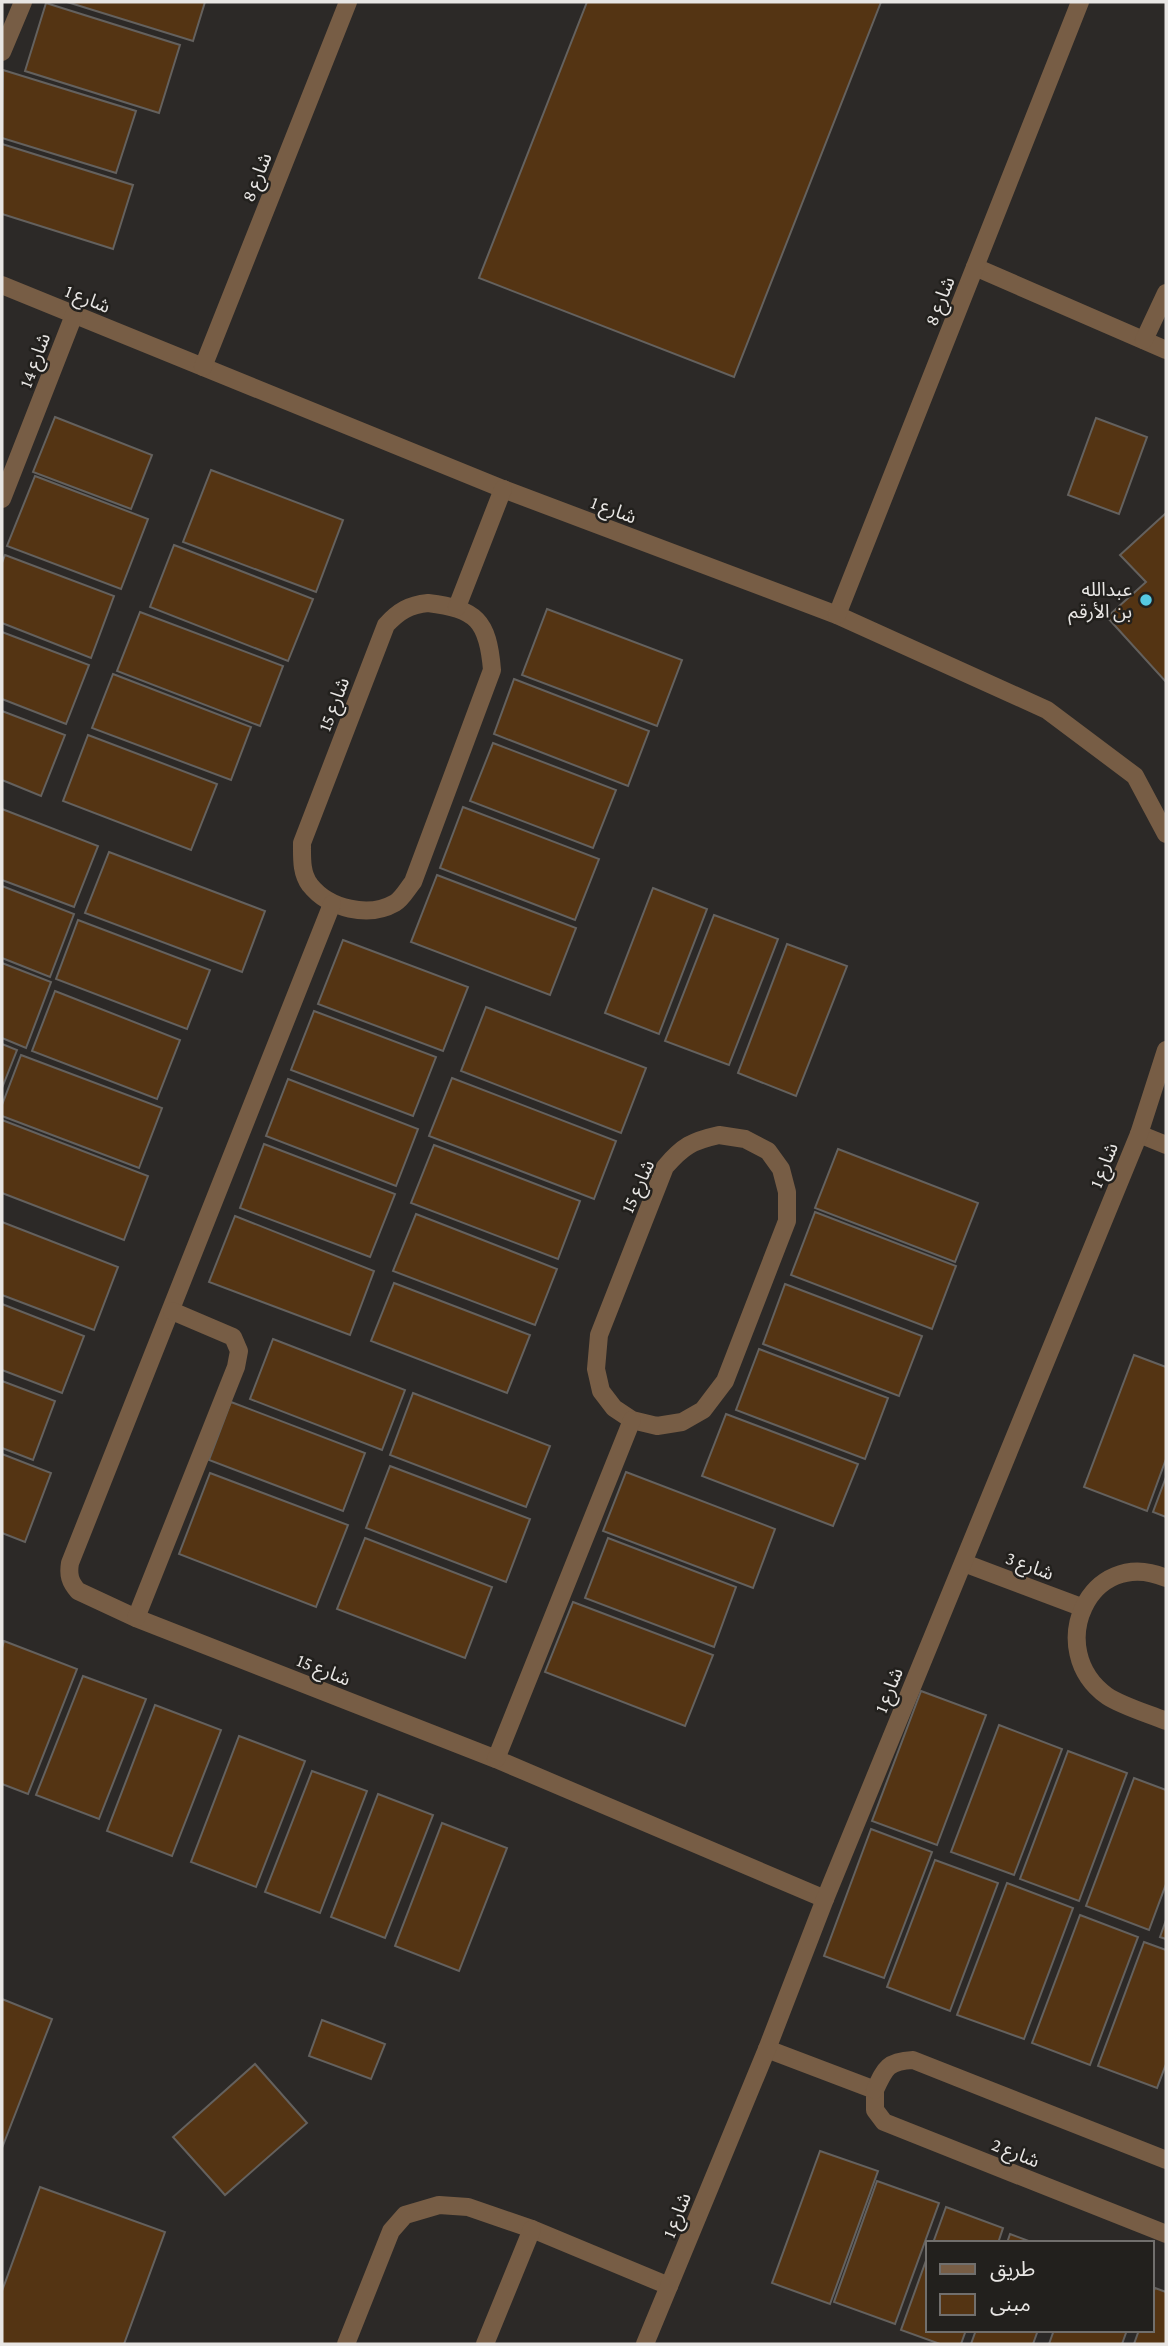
<svg xmlns="http://www.w3.org/2000/svg" width="1168" height="2346" font-family="'Crimson Pro','Noto Sans Arabic',serif">
	<rect width="100%" height="100%" fill="#2c2927"/>
	<g fill="#543413" stroke="#64615e" stroke-width="2">
		<polygon points="67,2 205,2 193,41"/>
		<polygon points="587,2 881,2 734,377 479,278"/>
		<polygon points="46,3 180,45 159,113 25,71"/>
		<polygon points="3,70 136,111 116,173 2,138"/>
		<polygon points="2,144 133,185 113,249 2,214"/>
		<polygon points="55,417 152,455 131,509 33,472"/>
		<polygon points="1096,418 1147,437 1119,514 1068,495"/>
		<polygon points="211,470 343,520 316,592 183,542"/>
		<polygon points="35,476 148,519 121,589 7,546"/>
		<polygon points="1166,513 1166,682 1107,617 1146,582 1120,555"/>
		<polygon points="174,545 313,599 288,661 150,607"/>
		<polygon points="5,555 114,596 91,658 2,623 2,563"/>
		<polygon points="547,609 682,660 657,726 522,675"/>
		<polygon points="140,612 283,666 260,726 117,671"/>
		<polygon points="2,632 89,665 66,724 2,699"/>
		<polygon points="113,674 251,727 231,780 92,728"/>
		<polygon points="514,679 649,731 628,786 494,734"/>
		<polygon points="2,711 65,735 41,796 2,780"/>
		<polygon points="88,735 217,784 191,850 63,801"/>
		<polygon points="493,743 616,790 593,848 470,801"/>
		<polygon points="463,807 599,859 575,920 440,868"/>
		<polygon points="2,809 98,846 74,907 2,880"/>
		<polygon points="109,852 265,911 242,972 85,913"/>
		<polygon points="437,875 576,928 550,995 411,942"/>
		<polygon points="2,886 74,914 50,977 2,958"/>
		<polygon points="653,888 707,909 659,1034 605,1013"/>
		<polygon points="714,915 778,939 729,1065 665,1041"/>
		<polygon points="78,920 210,970 187,1029 56,979"/>
		<polygon points="343,940 468,987 443,1051 318,1004"/>
		<polygon points="787,944 847,966 796,1096 738,1073"/>
		<polygon points="2,963 51,982 26,1048 2,1038"/>
		<polygon points="55,991 180,1040 157,1099 32,1051"/>
		<polygon points="486,1007 646,1068 621,1133 461,1071"/>
		<polygon points="314,1011 436,1057 413,1116 291,1070"/>
		<polygon points="2,1044 17,1050 2,1088"/>
		<polygon points="21,1055 162,1108 139,1168 2,1116 2,1105"/>
		<polygon points="452,1078 616,1141 594,1199 429,1136"/>
		<polygon points="288,1079 418,1129 396,1186 266,1136"/>
		<polygon points="2,1120 148,1176 124,1240 2,1193"/>
		<polygon points="264,1144 395,1194 370,1257 240,1208"/>
		<polygon points="434,1145 580,1201 558,1259 411,1203"/>
		<polygon points="838,1149 978,1203 955,1262 815,1208"/>
		<polygon points="815,1212 956,1266 932,1329 791,1275"/>
		<polygon points="416,1214 557,1269 535,1325 393,1271"/>
		<polygon points="235,1216 374,1271 350,1335 209,1282"/>
		<polygon points="2,1222 118,1267 94,1330 2,1295"/>
		<polygon points="394,1283 530,1335 507,1393 371,1341"/>
		<polygon points="785,1284 922,1336 899,1396 763,1344"/>
		<polygon points="2,1304 84,1336 62,1393 2,1370"/>
		<polygon points="273,1339 405,1390 382,1450 250,1399"/>
		<polygon points="759,1349 888,1398 865,1459 736,1410"/>
		<polygon points="1134,1355 1166,1367 1166,1459 1147,1511 1084,1487"/>
		<polygon points="2,1381 55,1401 33,1460 2,1448"/>
		<polygon points="413,1393 550,1446 526,1507 390,1455"/>
		<polygon points="231,1402 365,1453 343,1511 209,1460"/>
		<polygon points="726,1414 858,1464 833,1526 702,1476"/>
		<polygon points="2,1454 51,1473 25,1542 2,1533"/>
		<polygon points="390,1466 530,1519 506,1582 366,1528"/>
		<polygon points="626,1472 775,1529 753,1588 603,1531"/>
		<polygon points="210,1473 348,1525 316,1607 179,1554"/>
		<polygon points="1166,1477 1166,1517 1153,1512"/>
		<polygon points="365,1538 492,1587 465,1658 337,1609"/>
		<polygon points="608,1538 736,1587 714,1647 585,1598"/>
		<polygon points="573,1602 713,1655 685,1726 545,1672"/>
		<polygon points="4,1641 77,1669 28,1794 2,1784 2,1648"/>
		<polygon points="83,1676 146,1699 99,1819 36,1795"/>
		<polygon points="921,1691 986,1715 937,1845 872,1821"/>
		<polygon points="155,1705 221,1730 172,1856 107,1831"/>
		<polygon points="999,1725 1062,1749 1014,1875 951,1852"/>
		<polygon points="239,1736 305,1761 256,1887 191,1862"/>
		<polygon points="1068,1751 1127,1773 1079,1901 1020,1879"/>
		<polygon points="312,1771 367,1791 320,1913 265,1892"/>
		<polygon points="1134,1778 1166,1790 1166,1884 1149,1930 1086,1906"/>
		<polygon points="378,1794 433,1815 385,1938 331,1917"/>
		<polygon points="442,1823 507,1848 459,1971 395,1946"/>
		<polygon points="871,1829 932,1852 884,1978 824,1956"/>
		<polygon points="935,1860 998,1883 950,2011 887,1987"/>
		<polygon points="1007,1883 1073,1908 1024,2039 957,2015"/>
		<polygon points="1080,1915 1138,1937 1090,2065 1032,2043"/>
		<polygon points="1166,1920 1166,1939 1160,1937"/>
		<polygon points="1144,1942 1166,1950 1166,2064 1157,2088 1098,2066"/>
		<polygon points="2,1999 52,2019 2,2148"/>
		<polygon points="322,2020 385,2044 371,2079 309,2056"/>
		<polygon points="255,2064 307,2123 225,2195 173,2137"/>
		<polygon points="820,2151 878,2171 830,2304 772,2283"/>
		<polygon points="877,2181 939,2203 895,2324 834,2302"/>
		<polygon points="40,2187 165,2232 124,2344 2,2344 2,2291"/>
		<polygon points="946,2207 1003,2228 998,2243 933,2243"/>
		<polygon points="1010,2234 1034,2243 1007,2243"/>
		<polygon points="928,2255 928,2330 966,2330 961,2344 940,2344 901,2330"/>
		<polygon points="1155,2288 1166,2292 1166,2344 1134,2344 1139,2330 1152,2330 1152,2295"/>
		<polygon points="976,2330 1038,2330 1033,2344 971,2344"/>
		<polygon points="1054,2330 1127,2330 1122,2344 1049,2344"/>
	</g>
	<g fill="none" stroke-linecap="round" stroke-linejoin="round">
		<g stroke="#775d45" stroke-width="18">
			<polyline points="2,52 23,2"/>
			<polyline points="975,267 1166,350"/>
			<polyline points="2,285 503,489 837,615 1047,710 1135,776 1166,834"/>
			<polyline points="1144,340 1166,293"/>
			<polyline points="203,367 348,2"/>
			<polyline points="2,499 74,315"/>
			<path d="M428,603C476,609 488,620 492,670L413,882C408,888 402,899 395,903C369,918 329,909 310,885C301,873 302,858 302,843L386,625C399,611 409,605 428,603Z"/>
			<polyline points="457,607 503,489"/>
			<polyline points="837,615 1080,2"/>
			<path d="M332,904L70,1563C68,1575 70,1582 78,1591L136,1618L496,1759L825,1899"/>
			<polyline points="1139,1134 1166,1145"/>
			<path d="M719,1135L745,1139L768,1151L781,1169L787,1192V1221L725,1381L703,1410L682,1422L657,1426L632,1420L614,1408L601,1391L596,1369L599,1335L665,1167C683,1146 692,1141 719,1135Z"/>
			<polyline points="964,1563 1081,1607"/>
			<path d="M1166,1578C1089,1545 1043,1650 1107,1696C1122,1706 1149,1714 1166,1721"/>
			<polyline points="136,1618 236,1367 239,1351 233,1337 172,1311"/>
			<polyline points="496,1759 632,1420"/>
			<polyline points="767,2049 875,2090 875,2110 884,2122 1166,2234"/>
			<path d="M875,2090C885,2068 888,2061 913,2060L1166,2160"/>
			<polyline points="346,2344 391,2231 405,2215 439,2205 468,2207 532,2229 669,2286"/>
			<polyline points="485,2344 532,2229"/>
			<polyline points="645,2344 767,2049 825,1899 1139,1134 1166,1050"/>
		</g>
	</g>
	<circle fill="#56c9e1" stroke="#22201d" stroke-width="2.5" cx="1146" cy="600" r="7"/>
	<g text-anchor="middle" stroke-width="5" stroke-linejoin="round" paint-order="stroke">
		<g font-size="19" fill="#e8e6e4" stroke="#22201d">
			<text transform="translate(256 177) rotate(-68)" y="7">شارع 8</text>
			<text transform="translate(88 298) rotate(22)" y="7">شارع 1</text>
			<text transform="translate(939 301) rotate(-68)" y="7">شارع 8</text>
			<text transform="translate(34 360) rotate(-69)" y="7">شارع 14</text>
			<text transform="translate(614 509) rotate(21)" y="7">شارع 1</text>
			<text transform="translate(333 704) rotate(-69)" y="7">شارع 15</text>
			<text transform="translate(1103 1165) rotate(-68)" y="7">شارع 1</text>
			<text transform="translate(637 1186) rotate(-66)" y="7">شارع 15</text>
			<text transform="translate(1030 1565) rotate(21)" y="7">شارع 3</text>
			<text transform="translate(324 1669) rotate(22)" y="7">شارع 15</text>
			<text transform="translate(888 1690) rotate(-68)" y="7">شارع 1</text>
			<text transform="translate(1016 2152) rotate(22)" y="7">شارع 2</text>
			<text transform="translate(676 2215) rotate(-68)" y="7">شارع 1</text>
		</g>
		<g font-size="19" fill="#e8e6e4" stroke="#22201d" text-anchor="end">
			<text x="1132" y="596">عبدالله<tspan x="1132" dy="22">بن الأرقم</tspan></text>
		</g>
	</g>
	<rect width="1168" height="2346" fill="none" stroke="#e8e6e4" stroke-width="7"/>
	<rect x="926" y="2241" width="228" height="91" fill="#22201d" stroke="#716f6d" stroke-width="2"/>
	<rect x="940" y="2264" width="35" height="10" fill="#775d45" stroke="#716f6d" stroke-width="2"/>
	<text x="990" y="2276" font-size="21" fill="#e8e6e4">طريق</text>
	<rect x="940" y="2294" width="35" height="21" fill="#543413" stroke="#716f6d" stroke-width="2"/>
	<text x="990" y="2311" font-size="21" fill="#e8e6e4">مبنى</text>
</svg>
